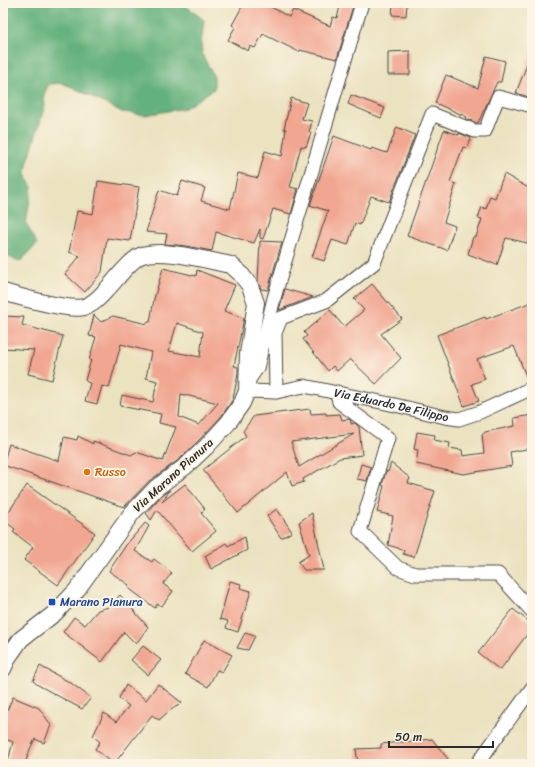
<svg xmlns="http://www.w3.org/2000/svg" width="535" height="767" font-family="Sriracha,sans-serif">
	<rect width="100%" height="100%" fill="#fcf5e5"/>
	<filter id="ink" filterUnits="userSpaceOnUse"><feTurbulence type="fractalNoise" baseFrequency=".025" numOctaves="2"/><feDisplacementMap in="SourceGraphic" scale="8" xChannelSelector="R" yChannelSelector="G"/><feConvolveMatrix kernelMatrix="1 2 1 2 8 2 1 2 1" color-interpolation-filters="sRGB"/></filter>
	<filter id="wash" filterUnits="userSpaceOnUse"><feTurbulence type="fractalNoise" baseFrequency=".012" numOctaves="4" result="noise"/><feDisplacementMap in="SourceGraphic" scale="16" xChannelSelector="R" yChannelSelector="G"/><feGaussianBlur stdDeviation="0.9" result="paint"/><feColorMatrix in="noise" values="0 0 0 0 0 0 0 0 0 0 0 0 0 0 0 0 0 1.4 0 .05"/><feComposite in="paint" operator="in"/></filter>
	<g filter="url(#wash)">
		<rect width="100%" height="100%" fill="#ebe2c0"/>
		<polygon fill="#63b17b" stroke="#476e53" points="3,3 182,3 204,20 201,45 203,56 214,77 214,89 185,108 145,115 122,112 72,87 62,83 49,84 44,94 45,106 27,164 26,177 32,187 26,223 37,244 20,262 3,254"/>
		<g id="blocks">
			<g fill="#f1a691" fill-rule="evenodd">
				<polygon points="244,3 264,3 289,17 293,10 330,26 333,17 337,18 341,3 354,3 337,59 300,50 299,52 263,34 255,48 250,46 248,51 228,40 235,27 232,25"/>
				<polygon points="393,3 407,4 406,16 392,15"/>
				<polygon points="410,51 410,75 388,75 388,52"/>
				<polygon points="531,54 532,54 532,98 516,93"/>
				<polygon points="486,56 505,61 501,82 497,82 478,123 466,119 467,117 435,103 446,75 478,88"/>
				<polygon points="351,95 385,108 381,118 348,104"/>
				<polygon points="291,98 307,103 302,119 312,121 309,132 311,133 306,147 301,146 290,187 298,189 291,214 273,209 263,239 260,238 260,229 254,243 216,232 212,251 186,246 165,244 167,234 146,232 159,190 177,196 182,181 205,188 201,201 230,209 238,173 258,178 265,151 282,156 286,129 284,129"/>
				<polygon points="397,127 415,135 389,202 371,196 360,225 355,223 348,245 332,240 324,261 312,257 328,211 310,205 334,136 371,150 372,148 387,153"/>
				<polygon points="444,130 459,135 459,133 471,138 467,148 463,147 450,182 456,184 444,222 455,226 447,250 407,236"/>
				<polygon points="504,174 532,190 532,244 506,238 497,265 468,254 473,237 476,237 482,219 478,218 482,207 486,209 490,196 495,198"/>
				<polygon points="98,181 139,187 130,241 107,238 102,272 85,292 65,274 80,256 69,252 77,211 93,214"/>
				<polygon points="260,241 282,242 268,290 261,289 258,282"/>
				<path d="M163,268L196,276L197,270L235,285L224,311L244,318L234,366L238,367V374L233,399L221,417L200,439L180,459L149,481L124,507L3,465L9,444L59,461L64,437L77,440L78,436L93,444V441L131,455L136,452L163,461L176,427L159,423L161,414L120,406L122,395L153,402L157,381L146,378L151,352L121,344L109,388L102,386L97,404L85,401L90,383L87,382L85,380L91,360H89L96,337L89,336L94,315L101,322L113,316L147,324V322H150L154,299ZM177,323L203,332L200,357L169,351ZM181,394L218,403L199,425L179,417Z"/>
				<polygon points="372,284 402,319 381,334 401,358 376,384 350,359 337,371 333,366 328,371 303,339 307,336 304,332 330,310 344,327 364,310 354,299"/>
				<polygon points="285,289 313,297 279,310"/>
				<polygon points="532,302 532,380 528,381 514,346 477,359 485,379 472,384 479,401 464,406 437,335 485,317 486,319"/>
				<polygon points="3,316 24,317 22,325 63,336 52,380 28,374 34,350 3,348"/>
				<path d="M310,409L311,414L326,413V415L340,414L342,420L349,419L351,421V424L355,423L359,427L362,455L340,458L303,479L304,482L292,486L287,472L238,513L203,470L246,436L243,431L254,416ZM354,434L299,467L291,442Z"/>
				<polygon points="532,415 532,448 510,452 512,466 463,474 416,464 418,450 414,449 417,432 435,435 434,440 450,443 449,448 462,450 463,456 484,453 482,435 485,432 515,426 514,418"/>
				<polygon points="391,463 410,478 408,483 435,491 414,557 403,554 404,550 388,545 393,516 377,512 384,486 382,485 386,471 388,472"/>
				<polygon points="361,464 371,467 367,481 357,479"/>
				<polygon points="185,484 205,509 201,513 216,531 192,551 157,510 151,520 146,513 162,495 170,490 162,502"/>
				<polygon points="27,485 95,533 58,585 24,560 33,547 13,532 15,529 3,520"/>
				<polygon points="277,509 292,532 281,538 267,516"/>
				<polygon points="312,513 324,570 304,570 298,562 309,555 299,522"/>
				<polygon points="145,523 149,526 135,551 152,562 154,559 172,573 163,584 173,591 162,606 157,604 155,608 127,587 129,585 109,571 126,545"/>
				<polygon points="245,537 247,550 211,569 205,556 226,543 228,546"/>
				<polygon points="230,581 241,584 240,588 251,591 238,632 226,628 228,621 220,619"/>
				<polygon points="120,595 148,627 136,644 124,632 102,662 63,632 74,617 85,625 98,610 109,607"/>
				<polygon points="513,609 532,624 532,628 500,670 478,653"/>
				<polygon points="245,633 255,636 248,650 237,648"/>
				<polygon points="204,640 232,655 222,672 217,670 208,687 185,674"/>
				<polygon points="143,646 161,660 148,675 131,660"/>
				<polygon points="40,666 71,683 91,698 82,709 38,685 33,681"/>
				<polygon points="158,684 182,703 169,711 159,720 152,715 114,764 95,749 100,742 93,736 104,713 116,722 129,706 119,698 126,685 146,700"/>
				<polygon points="13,697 39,708 51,725 44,743 35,739 30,749 25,764 7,764 13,742 3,738 3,719"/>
				<polygon points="432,739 452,764 358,764 356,749 381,748 381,744"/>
			</g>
		</g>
	</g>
	<g filter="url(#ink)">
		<use href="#blocks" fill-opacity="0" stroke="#484641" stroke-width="1"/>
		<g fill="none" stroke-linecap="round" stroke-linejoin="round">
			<defs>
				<g id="minor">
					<polyline points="248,381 257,368 274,298 362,3"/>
					<path id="s1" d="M247,391L276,392L304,386L395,405L445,417L459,419L480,412L532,388"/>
					<polyline points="276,392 275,333 281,318 326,301 374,263 432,114 475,131 485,131 498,97 532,106"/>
					<polyline points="337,392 339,402 388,438 360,531 398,568 415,574 498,574 532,611"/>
					<polyline points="477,764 532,688"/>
				</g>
				<path id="tertiary" d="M3,292C20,297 69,311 84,307C95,304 102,294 110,286C117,278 131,260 140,256C161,247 209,261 231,265L240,273L250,286L256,303L248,354L247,391L242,403L228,423L207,446L186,466L156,488L132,513L76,591L55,613L21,639L9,656L3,669"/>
			</defs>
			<use href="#minor" stroke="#484641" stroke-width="15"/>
			<use href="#tertiary" stroke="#484641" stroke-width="18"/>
			<use href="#minor" stroke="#fff" stroke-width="13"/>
			<use href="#tertiary" stroke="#fff" stroke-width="16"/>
		</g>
	</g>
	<circle fill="#e8710a" stroke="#fcf5e5" stroke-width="1.5" cx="87" cy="472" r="4"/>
	<rect fill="#1a4fb4" stroke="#fcf5e5" stroke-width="1.5" x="48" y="598" width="8" height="8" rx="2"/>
	<g text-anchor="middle" stroke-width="4" stroke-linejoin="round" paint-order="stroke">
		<g font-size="12" fill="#2b2b2b" stroke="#fcf5e5">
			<text dy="4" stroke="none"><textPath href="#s1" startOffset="147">Via Eduardo De Filippo</textPath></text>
			<text transform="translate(173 475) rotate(-42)" y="4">Via Marano Pianura</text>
		</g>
		<g font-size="12" fill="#c56008" stroke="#fcf5e5" text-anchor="start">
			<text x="95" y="476">Russo</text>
		</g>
		<g font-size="12" fill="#164399" stroke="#fcf5e5" text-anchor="start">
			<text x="60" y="606">Marano Pianura</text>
		</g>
	</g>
	<rect width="535" height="767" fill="none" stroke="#fcf5e5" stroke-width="16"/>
	<path d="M389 741v6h104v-6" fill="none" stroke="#2b2b2b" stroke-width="2"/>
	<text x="395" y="741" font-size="12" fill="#2b2b2b" stroke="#fcf5e5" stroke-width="3" paint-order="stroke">50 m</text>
</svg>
